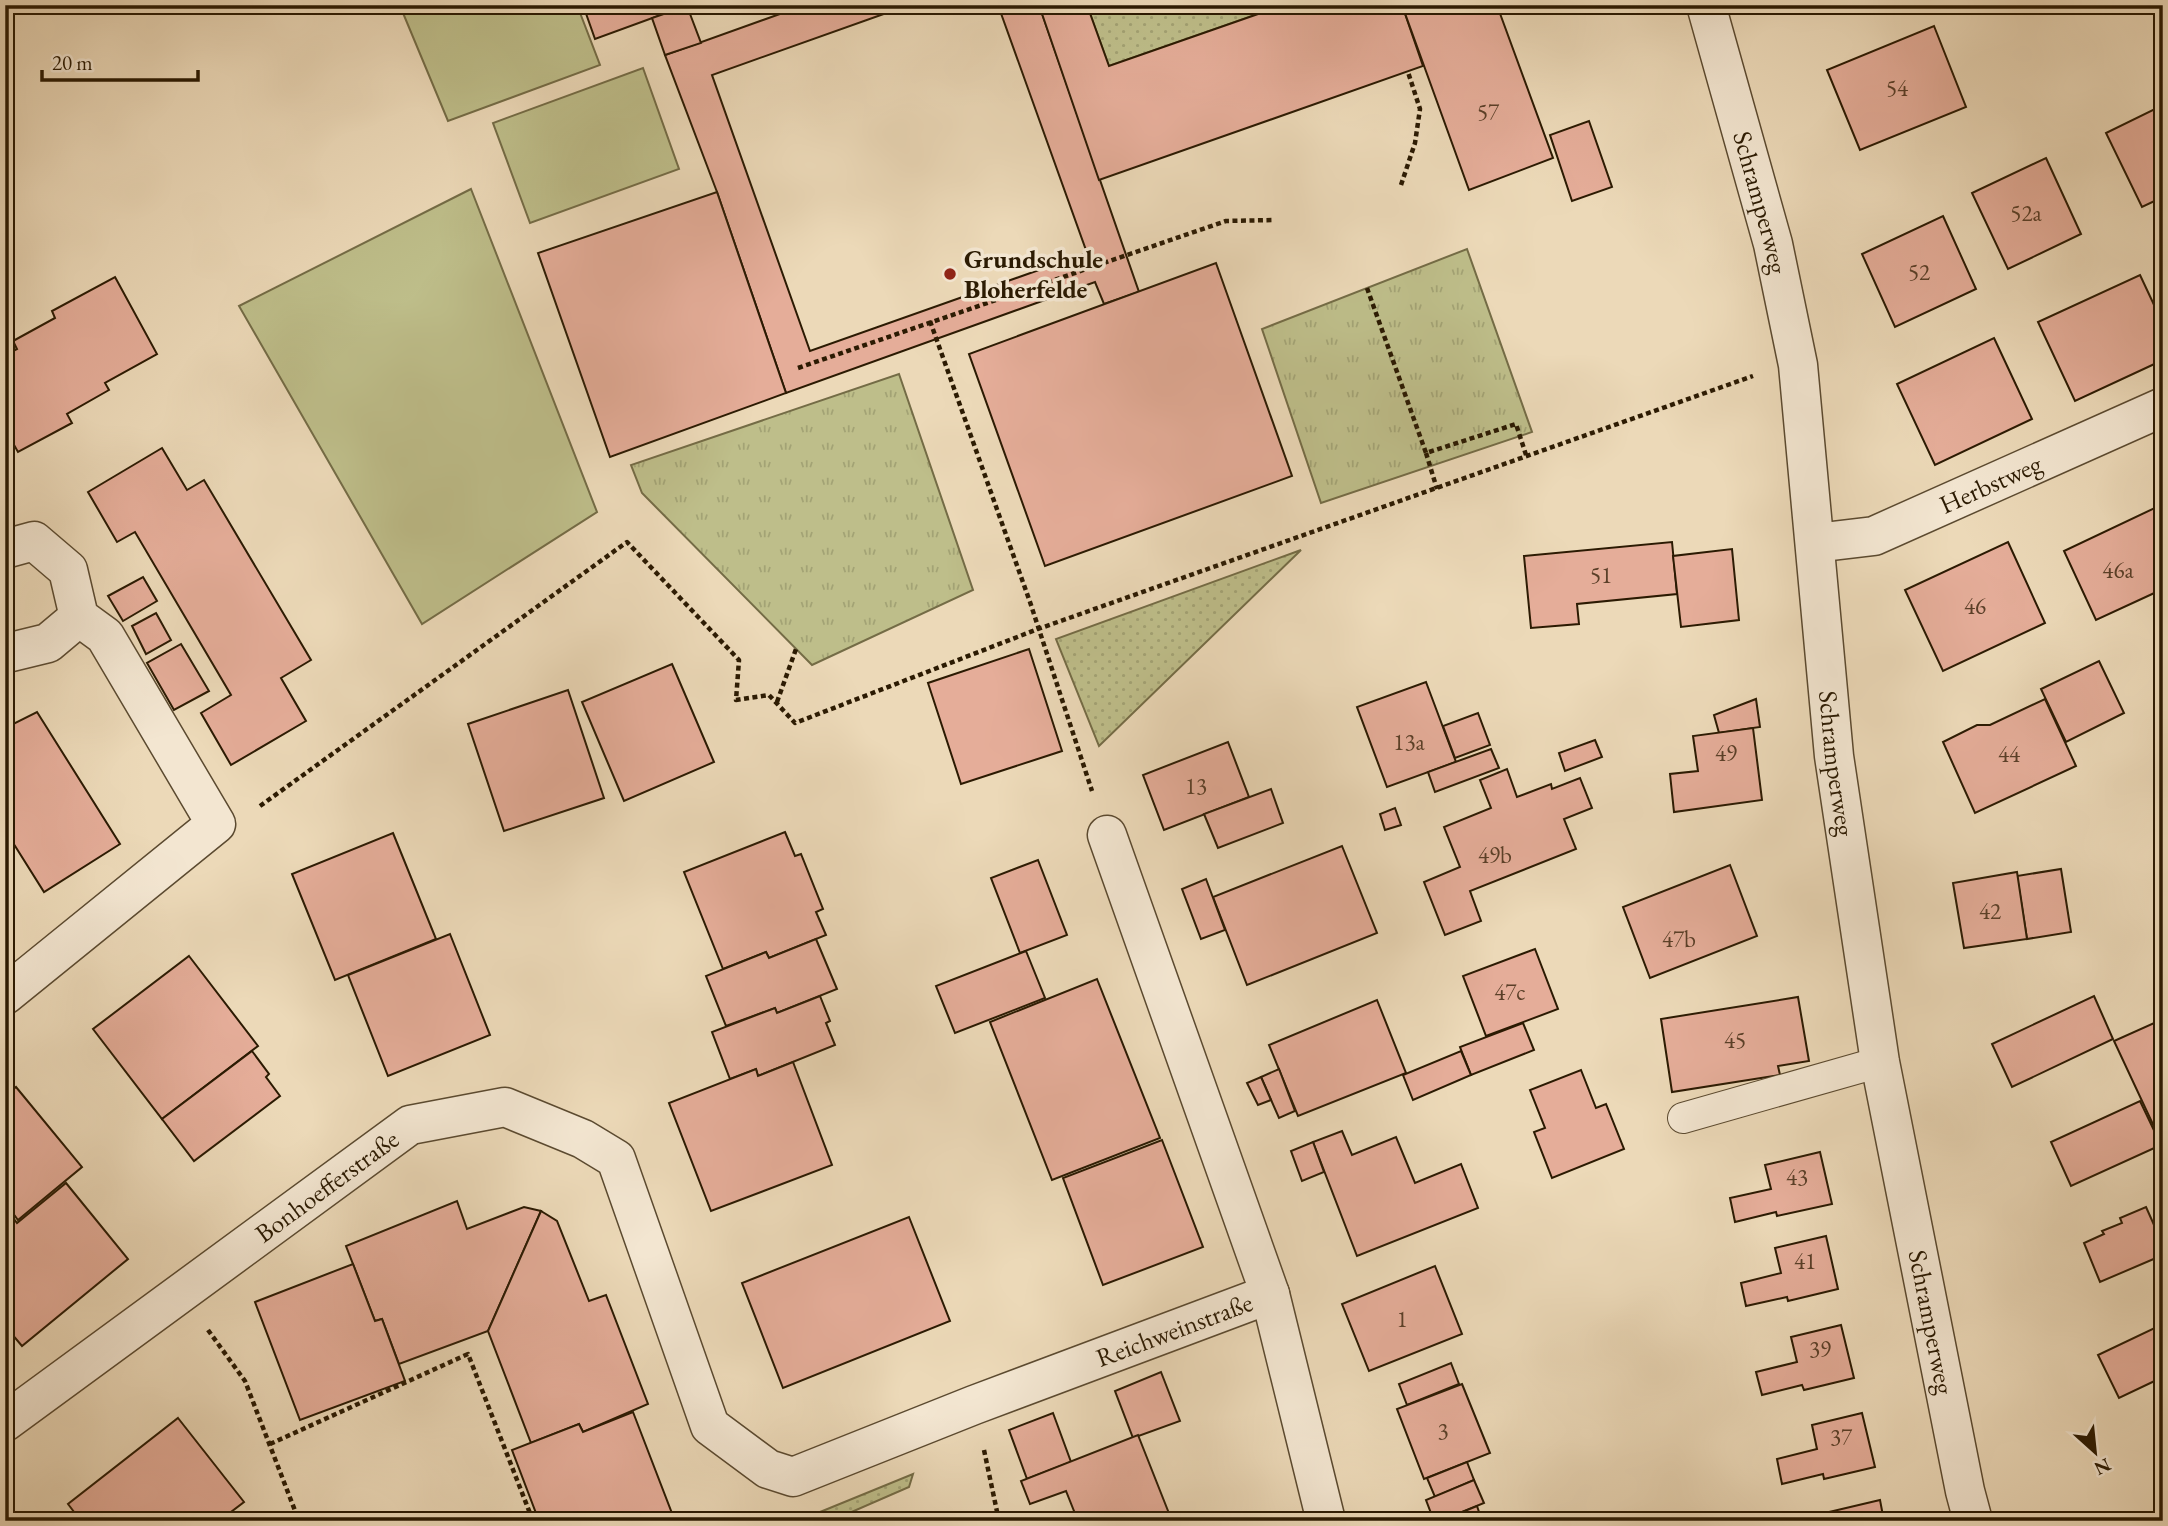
<svg xmlns="http://www.w3.org/2000/svg" width="2168" height="1526" font-family="'EB Garamond',serif">
	<defs>
		<pattern id="grass-dots" width="8" height="8" patternUnits="userSpaceOnUse" patternTransform="scale(1.75)"><rect width="8" height="8" fill="#bebe8a"/><path d="M2 2h.1M6 6h.1" fill="none" stroke="#a3a375" stroke-width="1.8" stroke-linecap="round"/></pattern>
		<pattern id="park-tufts" width="24" height="20" patternUnits="userSpaceOnUse" patternTransform="scale(1.75)"><rect width="24" height="20" fill="#bebe8a"/><path d="M3 7l-1-3M5 7V3M7 7l1-3M15 17l-1-3M17 17v-4M19 17l1-3" fill="none" stroke="#a3a375"/></pattern>
	</defs>
	<rect width="100%" height="100%" fill="#ecd9b8"/>
	<filter id="stains"><feTurbulence type="fractalNoise" baseFrequency=".00286" numOctaves="4"/><feColorMatrix values="0 0 0 0 .2 0 0 0 0 .09 0 0 0 0 .02 0 0 0 .5 -.17"/></filter>
	<radialGradient id="worn" r=".72"><stop offset=".6" stop-color="#630" stop-opacity="0"/><stop offset="1" stop-color="#630" stop-opacity=".3"/></radialGradient>
	<g fill="url(#grass-dots)" stroke="#746c46" stroke-width="2">
		<polygon points="1087,5 1284,5 1109,66"/>
		<polygon points="1301,550 1099,746 1056,639"/>
		<polygon points="913,1474 909,1487 831,1521 798,1521"/>
	</g>
	<g fill="url(#park-tufts)" stroke="#746c46" stroke-width="2">
		<polygon points="1467,249 1532,432 1321,503 1262,329"/>
		<polygon points="899,374 973,590 812,665 642,493 631,465"/>
	</g>
	<g fill="#bebe8a" stroke="#746c46" stroke-width="2">
		<polygon points="426,5 577,5 600,65 448,121 403,13"/>
		<polygon points="643,68 679,169 530,223 493,123"/>
		<polygon points="471,189 597,512 422,624 239,306"/>
	</g>
	<g fill="#e5ad99" stroke="#2b1a02" stroke-width="2">
		<polygon points="583,5 688,5 595,39"/>
		<polygon points="805,5 909,5 712,75 810,351 1087,253 998,5 1039,5 1139,292 1104,304 1095,282 786,393 717,192 665,55"/>
		<polygon points="1039,5 1087,5 1109,66 1284,5 1402,5 1423,66 1099,180"/>
		<polygon points="1402,5 1504,5 1498,8 1553,158 1469,190"/>
		<polygon points="687,6 701,43 665,55 652,18"/>
		<polygon points="1934,26 1966,107 1860,150 1827,70"/>
		<polygon points="2163,105 2163,197 2142,207 2106,133"/>
		<polygon points="1589,121 1612,187 1572,201 1550,135"/>
		<polygon points="2046,158 2081,234 2008,269 1972,193"/>
		<polygon points="717,192 786,393 610,457 538,253"/>
		<polygon points="1943,216 1976,289 1895,327 1862,254"/>
		<polygon points="1216,263 1292,476 1045,566 969,354"/>
		<polygon points="2140,275 2163,324 2163,360 2075,401 2038,322"/>
		<polygon points="115,277 157,354 105,383 109,390 67,414 72,423 18,452 5,429 5,355 17,349 13,341 55,318 52,311"/>
		<polygon points="1994,338 2032,419 1935,465 1897,384"/>
		<polygon points="162,448 187,490 204,480 311,660 281,678 306,721 231,765 201,713 231,695 135,532 117,542 88,492"/>
		<polygon points="2159,506 2163,514 2163,589 2096,620 2064,551"/>
		<polygon points="1672,542 1677,594 1577,604 1579,624 1531,628 1524,556"/>
		<polygon points="2008,542 2045,623 1943,671 1905,590"/>
		<polygon points="1732,549 1739,620 1681,627 1673,556"/>
		<polygon points="143,577 157,601 123,621 108,596"/>
		<polygon points="156,613 171,640 146,654 132,626"/>
		<polygon points="181,644 209,691 174,710 147,663"/>
		<polygon points="1029,649 1062,751 961,784 928,683"/>
		<polygon points="2099,661 2124,713 2066,742 2041,689"/>
		<polygon points="672,664 714,762 624,801 582,702"/>
		<polygon points="1426,682 1456,762 1387,787 1357,707"/>
		<polygon points="568,690 604,798 504,831 468,724"/>
		<polygon points="1756,699 1760,727 1719,733 1714,715"/>
		<polygon points="2045,699 2076,766 1975,813 1943,742 1977,725 1990,725"/>
		<polygon points="37,712 120,844 44,892 5,830 5,728"/>
		<polygon points="1478,713 1490,745 1455,758 1443,726"/>
		<polygon points="1753,728 1762,800 1674,812 1670,774 1698,771 1693,736"/>
		<polygon points="1595,740 1602,757 1565,771 1559,753"/>
		<polygon points="1228,742 1249,797 1164,830 1143,775"/>
		<polygon points="1491,749 1499,768 1435,792 1428,772"/>
		<polygon points="1507,769 1517,797 1551,784 1552,789 1580,778 1592,808 1564,819 1576,849 1470,891 1481,921 1445,935 1424,882 1460,867 1444,827 1491,808 1480,780"/>
		<polygon points="1271,789 1283,823 1218,848 1204,814"/>
		<polygon points="1395,808 1401,825 1385,830 1380,814"/>
		<polygon points="785,832 795,856 801,854 823,909 816,912 826,935 769,958 766,952 723,969 684,872"/>
		<polygon points="393,833 436,939 335,980 292,874"/>
		<polygon points="1342,846 1377,933 1247,985 1213,897"/>
		<polygon points="1038,860 1067,935 1020,953 991,878"/>
		<polygon points="1730,865 1757,936 1650,978 1623,907"/>
		<polygon points="2061,869 2071,932 2027,939 2017,876"/>
		<polygon points="2017,872 2027,939 1964,948 1953,883"/>
		<polygon points="1206,879 1225,930 1201,939 1182,889"/>
		<polygon points="450,934 490,1035 388,1076 348,975"/>
		<polygon points="816,939 837,989 777,1013 775,1008 726,1026 706,976 766,952 769,958"/>
		<polygon points="1535,949 1558,1009 1486,1036 1463,976"/>
		<polygon points="1026,951 1045,998 955,1033 936,986"/>
		<polygon points="189,956 258,1046 162,1119 93,1029"/>
		<polygon points="1097,979 1160,1138 1052,1180 990,1022"/>
		<polygon points="820,996 830,1021 826,1023 835,1045 758,1076 756,1069 730,1079 712,1032 775,1008 777,1013"/>
		<polygon points="2094,996 2113,1039 2012,1087 1992,1044"/>
		<polygon points="1798,997 1809,1061 1778,1066 1780,1075 1672,1092 1661,1019"/>
		<polygon points="1377,1000 1406,1073 1298,1116 1269,1045"/>
		<polygon points="2163,1019 2163,1131 2157,1133 2114,1041"/>
		<polygon points="1523,1023 1534,1050 1471,1075 1460,1047"/>
		<polygon points="252,1051 269,1074 266,1077 280,1096 194,1161 162,1119"/>
		<polygon points="1461,1051 1471,1075 1413,1100 1403,1075"/>
		<polygon points="793,1062 832,1165 711,1211 669,1103 756,1069 758,1076"/>
		<polygon points="1279,1069 1295,1111 1279,1118 1261,1077"/>
		<polygon points="1581,1070 1596,1108 1606,1104 1624,1149 1552,1178 1534,1132 1545,1128 1530,1090"/>
		<polygon points="1261,1077 1271,1100 1258,1105 1247,1083"/>
		<polygon points="16,1087 82,1167 18,1220 9,1208 5,1211 5,1096"/>
		<polygon points="2140,1101 2161,1145 2071,1186 2051,1142"/>
		<polygon points="1342,1131 1352,1155 1396,1137 1415,1183 1461,1164 1478,1208 1357,1256 1313,1142"/>
		<polygon points="1162,1140 1203,1247 1103,1285 1063,1178"/>
		<polygon points="1313,1142 1324,1172 1302,1181 1291,1151"/>
		<polygon points="1820,1152 1832,1204 1777,1216 1776,1212 1735,1222 1730,1198 1771,1189 1765,1165"/>
		<polygon points="66,1183 128,1259 22,1346 5,1326 5,1286 10,1282 5,1276 5,1214 8,1211 17,1223"/>
		<polygon points="457,1201 467,1229 524,1207 541,1211 488,1331 399,1364 382,1319 375,1321 346,1246"/>
		<polygon points="2146,1207 2163,1245 2163,1255 2100,1282 2084,1243 2104,1234 2102,1231 2122,1223 2120,1218"/>
		<polygon points="541,1211 557,1221 589,1301 606,1295 648,1404 583,1432 579,1424 531,1443 488,1331"/>
		<polygon points="909,1217 950,1321 783,1388 742,1283"/>
		<polygon points="1826,1236 1838,1289 1788,1301 1787,1297 1746,1306 1741,1283 1781,1273 1775,1248"/>
		<polygon points="353,1264 375,1321 382,1319 405,1381 300,1420 255,1302"/>
		<polygon points="1435,1266 1462,1334 1369,1371 1342,1304"/>
		<polygon points="2163,1324 2163,1377 2119,1398 2098,1355"/>
		<polygon points="1841,1325 1854,1378 1804,1390 1802,1385 1762,1395 1756,1372 1797,1362 1791,1337"/>
		<polygon points="1451,1363 1459,1384 1407,1405 1399,1384"/>
		<polygon points="1161,1372 1180,1421 1133,1438 1115,1391"/>
		<polygon points="1462,1384 1490,1453 1424,1479 1397,1409"/>
		<polygon points="633,1412 673,1516 660,1521 539,1521 512,1450 579,1424 583,1432"/>
		<polygon points="1053,1413 1071,1462 1027,1479 1009,1430"/>
		<polygon points="1862,1413 1875,1467 1824,1479 1823,1474 1782,1484 1777,1459 1817,1449 1812,1425"/>
		<polygon points="178,1418 244,1502 231,1512 238,1521 81,1521 68,1504"/>
		<polygon points="1138,1435 1172,1521 1078,1521 1066,1491 1030,1504 1021,1481"/>
		<polygon points="1467,1462 1474,1480 1435,1497 1427,1478"/>
		<polygon points="1474,1480 1484,1503 1440,1521 1434,1521 1426,1500"/>
		<polygon points="1880,1500 1884,1521 1831,1521 1829,1512"/>
		<polygon points="1477,1506 1482,1521 1440,1521"/>
	</g>
	<g fill="none" stroke-linecap="round" stroke-linejoin="round">
		<defs>
			<polyline id="lane" points="1683,1118 1880,1062"/>
			<g id="street">
				<path id="s1" d="M1706,5L1773,244L1798,365L1834,756L1880,1062L1965,1491L1973,1521"/>
				<path id="s2" d="M1815,543L1874,536L2163,407"/>
				<polyline points="5,549 34,541 68,570 79,617 105,636 216,824 5,995"/>
				<polyline points="5,651 7,653 48,643 79,617"/>
				<polyline points="1270,1294 1326,1521"/>
				<path id="s3" d="M5,1422L410,1125L505,1107L583,1139L616,1159L710,1426L768,1469L793,1477L974,1405L1270,1294L1107,835"/>
			</g>
		</defs>
		<use href="#lane" stroke="#5b4a30" stroke-width="32"/>
		<use href="#street" stroke="#5b4a30" stroke-width="41"/>
		<g stroke="#2b1a02" stroke-width="4.5" stroke-dasharray="5 3.5" stroke-linecap="butt">
			<polyline points="1401,185 1415,143 1420,109 1408,72"/>
			<polyline points="1367,288 1426,453 1516,424 1527,458"/>
			<polyline points="930,321 1030,602 1092,791"/>
			<polyline points="798,368 1226,221 1273,220"/>
			<polyline points="1426,453 1437,489"/>
			<polyline points="777,702 796,649"/>
			<polyline points="260,806 627,542 739,660 736,700 769,695 795,723 1038,629 1753,376"/>
			<polyline points="208,1330 245,1381 299,1521"/>
			<polyline points="270,1444 468,1354 533,1521"/>
			<polyline points="984,1450 999,1521"/>
		</g>
		<use href="#lane" stroke="#f3e6d1" stroke-width="30"/>
		<use href="#street" stroke="#f3e6d1" stroke-width="38"/>
	</g>
	<circle fill="#8f2418" stroke="#f3e6d1" stroke-width="2.5" cx="950" cy="274" r="7"/>
	<g text-anchor="middle" stroke-width="7" stroke-linejoin="round" paint-order="stroke">
		<g font-size="23" fill="#5a3f28">
			<text x="1897" y="96">54</text>
			<text x="1488" y="120">57</text>
			<text x="2026" y="221">52a</text>
			<text x="1919" y="280">52</text>
			<text x="2118" y="578">46a</text>
			<text x="1601" y="583">51</text>
			<text x="1975" y="614">46</text>
			<text x="1409" y="750">13a</text>
			<text x="1726" y="761">49</text>
			<text x="2009" y="762">44</text>
			<text x="1196" y="794">13</text>
			<text x="1495" y="863">49b</text>
			<text x="1990" y="919">42</text>
			<text x="1679" y="947">47b</text>
			<text x="1510" y="1000">47c</text>
			<text x="1735" y="1048">45</text>
			<text x="1797" y="1185">43</text>
			<text x="1805" y="1269">41</text>
			<text x="1402" y="1327">1</text>
			<text x="1820" y="1357">39</text>
			<text x="1443" y="1439">3</text>
			<text x="1841" y="1445">37</text>
		</g>
		<g font-size="26" fill="#2b1a02" stroke="#f3e6d1">
			<text dy="9" stroke="none"><textPath href="#s1" startOffset="205">Schramperweg</textPath></text>
			<text dy="9" stroke="none"><textPath href="#s2" startOffset="187">Herbstweg</textPath></text>
			<text dy="9" stroke="none"><textPath href="#s1" startOffset="772">Schramperweg</textPath></text>
			<text dy="9" stroke="none"><textPath href="#s3" startOffset="399">Bonhoefferstraße</textPath></text>
			<text dy="9" stroke="none"><textPath href="#s1" startOffset="1339">Schramperweg</textPath></text>
			<text dy="9" stroke="none"><textPath href="#s3" startOffset="1512">Reichweinstraße</textPath></text>
		</g>
		<g font-size="26" font-weight="bold" fill="#2b1a02" stroke="#f3e6d1" text-anchor="start">
			<text x="964" y="268">Grundschule<tspan x="964" dy="30">Bloherfelde</tspan></text>
		</g>
	</g>
	<rect width="2168" height="1526" fill="none" stroke="#ecd9b8" stroke-width="28"/>
	<rect x="7" y="7" width="2154" height="1512" fill="none" stroke="#2b1a02" stroke-width="3.5"/>
	<rect x="14" y="14" width="2140" height="1498" fill="none" stroke="#2b1a02" stroke-width="2"/>
	<g transform="translate(2095 1452) rotate(153)" stroke="#f3e6d1" stroke-width="5" paint-order="stroke">
	<path d="M0-5L12 26L0 18L-12 26Z" fill="#2b1a02"/>
	<text y="-10" font-size="19" font-weight="bold" text-anchor="middle" fill="#2b1a02">N</text>
	</g>
	<path d="M42 70v10h156v-10" fill="none" stroke="#2b1a02" stroke-width="3.5"/>
	<text x="52" y="70" font-size="21" fill="#2b1a02" stroke="#f3e6d1" stroke-width="5" paint-order="stroke">20 m</text>
	<rect width="100%" height="100%" filter="url(#stains)"/>
	<rect width="100%" height="100%" fill="url(#worn)"/>
</svg>
